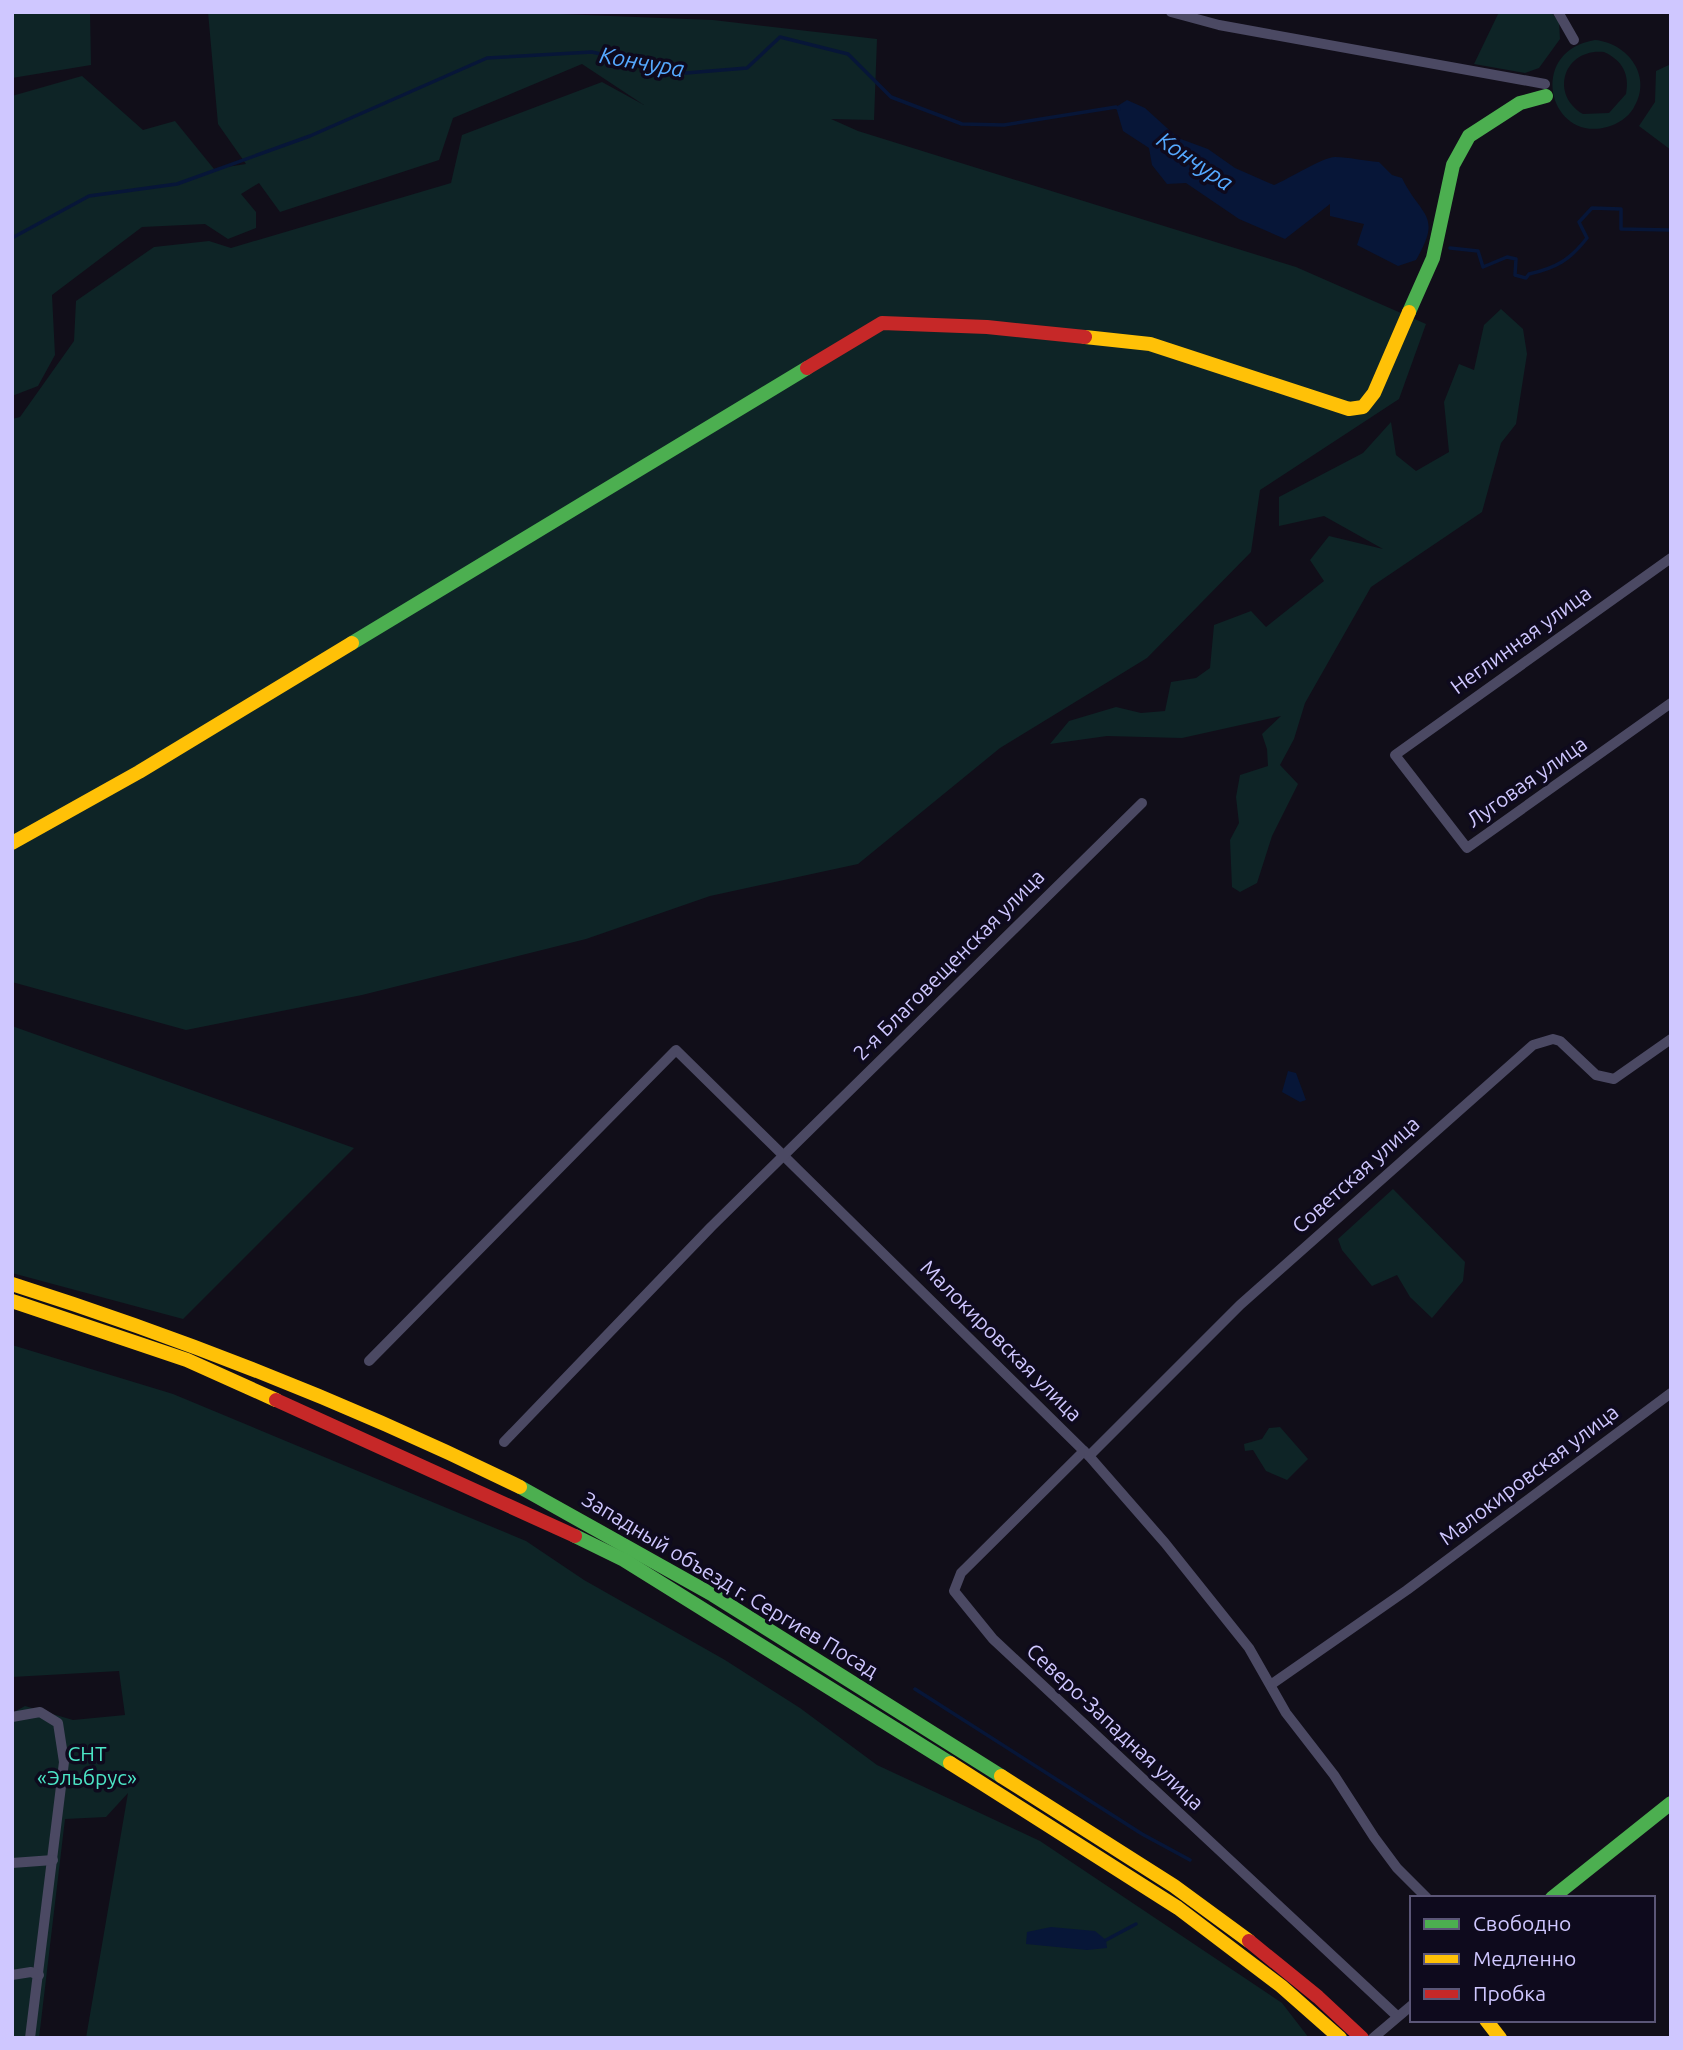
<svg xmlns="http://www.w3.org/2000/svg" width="1683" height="2050" font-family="Ubuntu,sans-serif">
	<rect width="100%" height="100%" fill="#110e19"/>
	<g fill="#0e2426" fill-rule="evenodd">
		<polygon points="12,12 90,12 91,65 12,78"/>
		<polygon points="208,12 509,12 713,20 877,39 874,120 831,119 858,131 1296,267 1426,324 1399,399 1260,490 1251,552 1147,658 1000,748 858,864 710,896 586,939 362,995 186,1030 12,982 12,419 20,417 74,341 76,301 154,247 209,241 231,248 451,183 462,135 602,82 644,105 582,64 453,118 439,160 280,212 259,183 241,194 256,212 256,228 228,239 205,224 142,227 52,295 55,355 38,386 12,396 12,96 82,76 143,130 175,121 214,169 246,164 218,124"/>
		<polygon points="1499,12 1551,12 1559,22 1560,39 1539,68 1525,73 1474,64"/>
		<path d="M1595,40C1628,43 1654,77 1633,109C1627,118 1618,124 1607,127C1549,143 1526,51 1595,40ZM1604,52C1622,60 1630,74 1626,94L1609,113L1583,114C1549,94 1564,48 1604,52Z"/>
		<polygon points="1671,64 1671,150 1639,126 1655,102 1656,71"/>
		<polygon points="1501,309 1523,329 1527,354 1516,424 1501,443 1482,512 1371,587 1305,703 1294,739 1280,765 1298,784 1272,836 1257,883 1240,892 1232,887 1230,840 1239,823 1236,797 1240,775 1268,766 1267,749 1262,734 1281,716 1182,738 1107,736 1050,744 1069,721 1116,707 1141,713 1165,711 1171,682 1196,678 1210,668 1214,625 1251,611 1266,627 1324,581 1310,560 1329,536 1383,549 1324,516 1279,526 1279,497 1363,453 1391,422 1396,455 1416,471 1449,452 1444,402 1459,364 1474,370 1484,325"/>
		<polygon points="12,1026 354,1148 183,1319 12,1273"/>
		<polygon points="1393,1189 1465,1262 1463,1281 1432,1318 1410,1297 1397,1275 1372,1286 1342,1250 1338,1239"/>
		<polygon points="12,1345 173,1394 526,1541 584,1580 725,1660 800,1708 877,1765 1040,1841 1282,2003 1309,2038 86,2038 128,1793 106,1817 65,1819 39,2038 12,2038 12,1713 25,1706 73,1720 125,1715 119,1671 12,1677"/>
		<polygon points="1280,1427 1308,1459 1287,1480 1266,1471 1253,1450 1245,1451 1244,1444 1262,1439 1269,1428"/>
	</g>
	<g fill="#071638">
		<path d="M1127,100L1145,108L1178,138L1208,149L1235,168L1274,185C1289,179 1323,157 1335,157C1349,157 1364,161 1379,162L1392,175L1402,178C1421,217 1443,214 1416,260L1398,266L1357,245L1364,224L1330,216V204L1285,239L1239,219L1186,183L1167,184L1152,165L1149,148L1123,131L1116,107Z"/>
		<polygon points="1288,1071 1296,1073 1306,1100 1300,1102 1282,1092"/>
		<polygon points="1051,1927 1095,1931 1106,1940 1107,1948 1087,1950 1026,1944 1027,1932"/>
	</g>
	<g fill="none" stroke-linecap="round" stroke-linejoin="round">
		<g stroke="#071638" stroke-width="3.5">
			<polyline points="12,238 89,196 177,184 310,136 487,58 592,52 686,73 747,68 780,37 848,54 891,97 962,124 1004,125 1116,107 1119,109"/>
			<path d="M1450,248L1478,251L1483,267L1507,257L1516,259L1515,275L1526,278L1529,274C1556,268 1570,260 1587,238L1579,222L1592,208L1621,209V229L1671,230"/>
			<polyline points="915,1689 1142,1834 1190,1860"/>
			<polyline points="1106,1940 1136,1924"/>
		</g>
		<g stroke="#4b4963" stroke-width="10">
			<polyline points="1171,12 1219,25 1545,84"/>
			<polyline points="1558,12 1574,40"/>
			<polyline points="1671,558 1395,755 1467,848 1671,703"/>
			<polyline points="369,1361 676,1050 1089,1456 1165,1543 1249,1648 1286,1713 1334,1775 1374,1837 1397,1868 1427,1898"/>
			<polyline points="504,1442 711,1227 1142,803"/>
			<polyline points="1084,1451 961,1573 954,1591 993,1639 1397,2016"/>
			<polyline points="1089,1456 1240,1305 1533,1045 1553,1039 1560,1041 1596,1075 1614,1079 1671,1039"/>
			<polyline points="1272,1684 1407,1590 1671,1393"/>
			<polyline points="12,1717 40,1712 58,1723 64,1762 30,2038"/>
			<polyline points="12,1863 53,1860"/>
			<polyline points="12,1975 31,1972 39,1975"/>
			<polyline points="1373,2038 1412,2005"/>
		</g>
		<g stroke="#4caf50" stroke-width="14">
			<polyline points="1409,312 1433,258 1453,165 1469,136 1520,103 1546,96"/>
			<polyline points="352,643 807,368"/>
			<polyline points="520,1487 713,1595 1001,1776"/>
			<polyline points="575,1536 624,1560 950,1763"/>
			<polyline points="1552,1898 1671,1803"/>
		</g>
		<g stroke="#ffc107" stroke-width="14">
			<polyline points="1085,337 1150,344 1349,409 1363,407 1374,393 1409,312"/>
			<polyline points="12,843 139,772 352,643"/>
			<path d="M12,1284C185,1339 357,1407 520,1487"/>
			<polyline points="12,1301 187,1360 276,1400"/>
			<polyline points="950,1763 1178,1908 1281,1986 1340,2038"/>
			<polyline points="1001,1776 1174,1886 1249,1941"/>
			<polyline points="1486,2020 1500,2038"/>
		</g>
		<g stroke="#c62828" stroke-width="14">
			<polyline points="807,368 882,323 987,327 1085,337"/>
			<polyline points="276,1400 575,1536"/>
			<polyline points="1249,1941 1318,1997 1362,2038"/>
		</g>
	</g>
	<g text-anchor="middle" stroke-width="7" stroke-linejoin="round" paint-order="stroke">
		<g font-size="21" fill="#cfc7ff" stroke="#0e0a1d">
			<text transform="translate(1521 640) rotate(-36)" y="7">Неглинная улица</text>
			<text transform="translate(1527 782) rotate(-35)" y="7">Луговая улица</text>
			<text transform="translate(949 965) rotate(-45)" y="7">2-я Благовещенская улица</text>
			<text transform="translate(1356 1175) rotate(-42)" y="7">Советская улица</text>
			<text transform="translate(1001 1341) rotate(45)" y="7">Малокировская улица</text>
			<text transform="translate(1529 1475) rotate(-37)" y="7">Малокировская улица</text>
			<text transform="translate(730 1585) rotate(31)" y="7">Западный объезд г. Сергиев Посад</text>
			<text transform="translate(1115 1727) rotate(43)" y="7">Северо-Западная улица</text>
		</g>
		<g font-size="21" fill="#4ce5c6" stroke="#0e0a1d">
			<text x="87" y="1761">СНТ<tspan x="87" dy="24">«Эльбрус»</tspan></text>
		</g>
		<g font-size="23" font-style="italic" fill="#55a9ff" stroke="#0e0a1d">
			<text transform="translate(642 62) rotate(10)" y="8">Кончура</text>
			<text transform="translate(1195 161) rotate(34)" y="8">Кончура</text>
		</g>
	</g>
	<rect width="1683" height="2050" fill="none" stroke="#cfc7ff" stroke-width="28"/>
	<rect x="1410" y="1896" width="245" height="126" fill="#0e0a1d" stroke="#5b5677" stroke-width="2"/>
	<rect x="1424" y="1919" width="35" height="10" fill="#4caf50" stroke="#5b5677" stroke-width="2"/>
	<text x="1473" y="1931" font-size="21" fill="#cfc7ff">Свободно</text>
	<rect x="1424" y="1954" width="35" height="10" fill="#ffc107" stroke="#5b5677" stroke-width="2"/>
	<text x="1473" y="1966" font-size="21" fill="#cfc7ff">Медленно</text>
	<rect x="1424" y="1989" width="35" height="10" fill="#c62828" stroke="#5b5677" stroke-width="2"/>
	<text x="1473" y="2001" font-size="21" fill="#cfc7ff">Пробка</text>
</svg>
